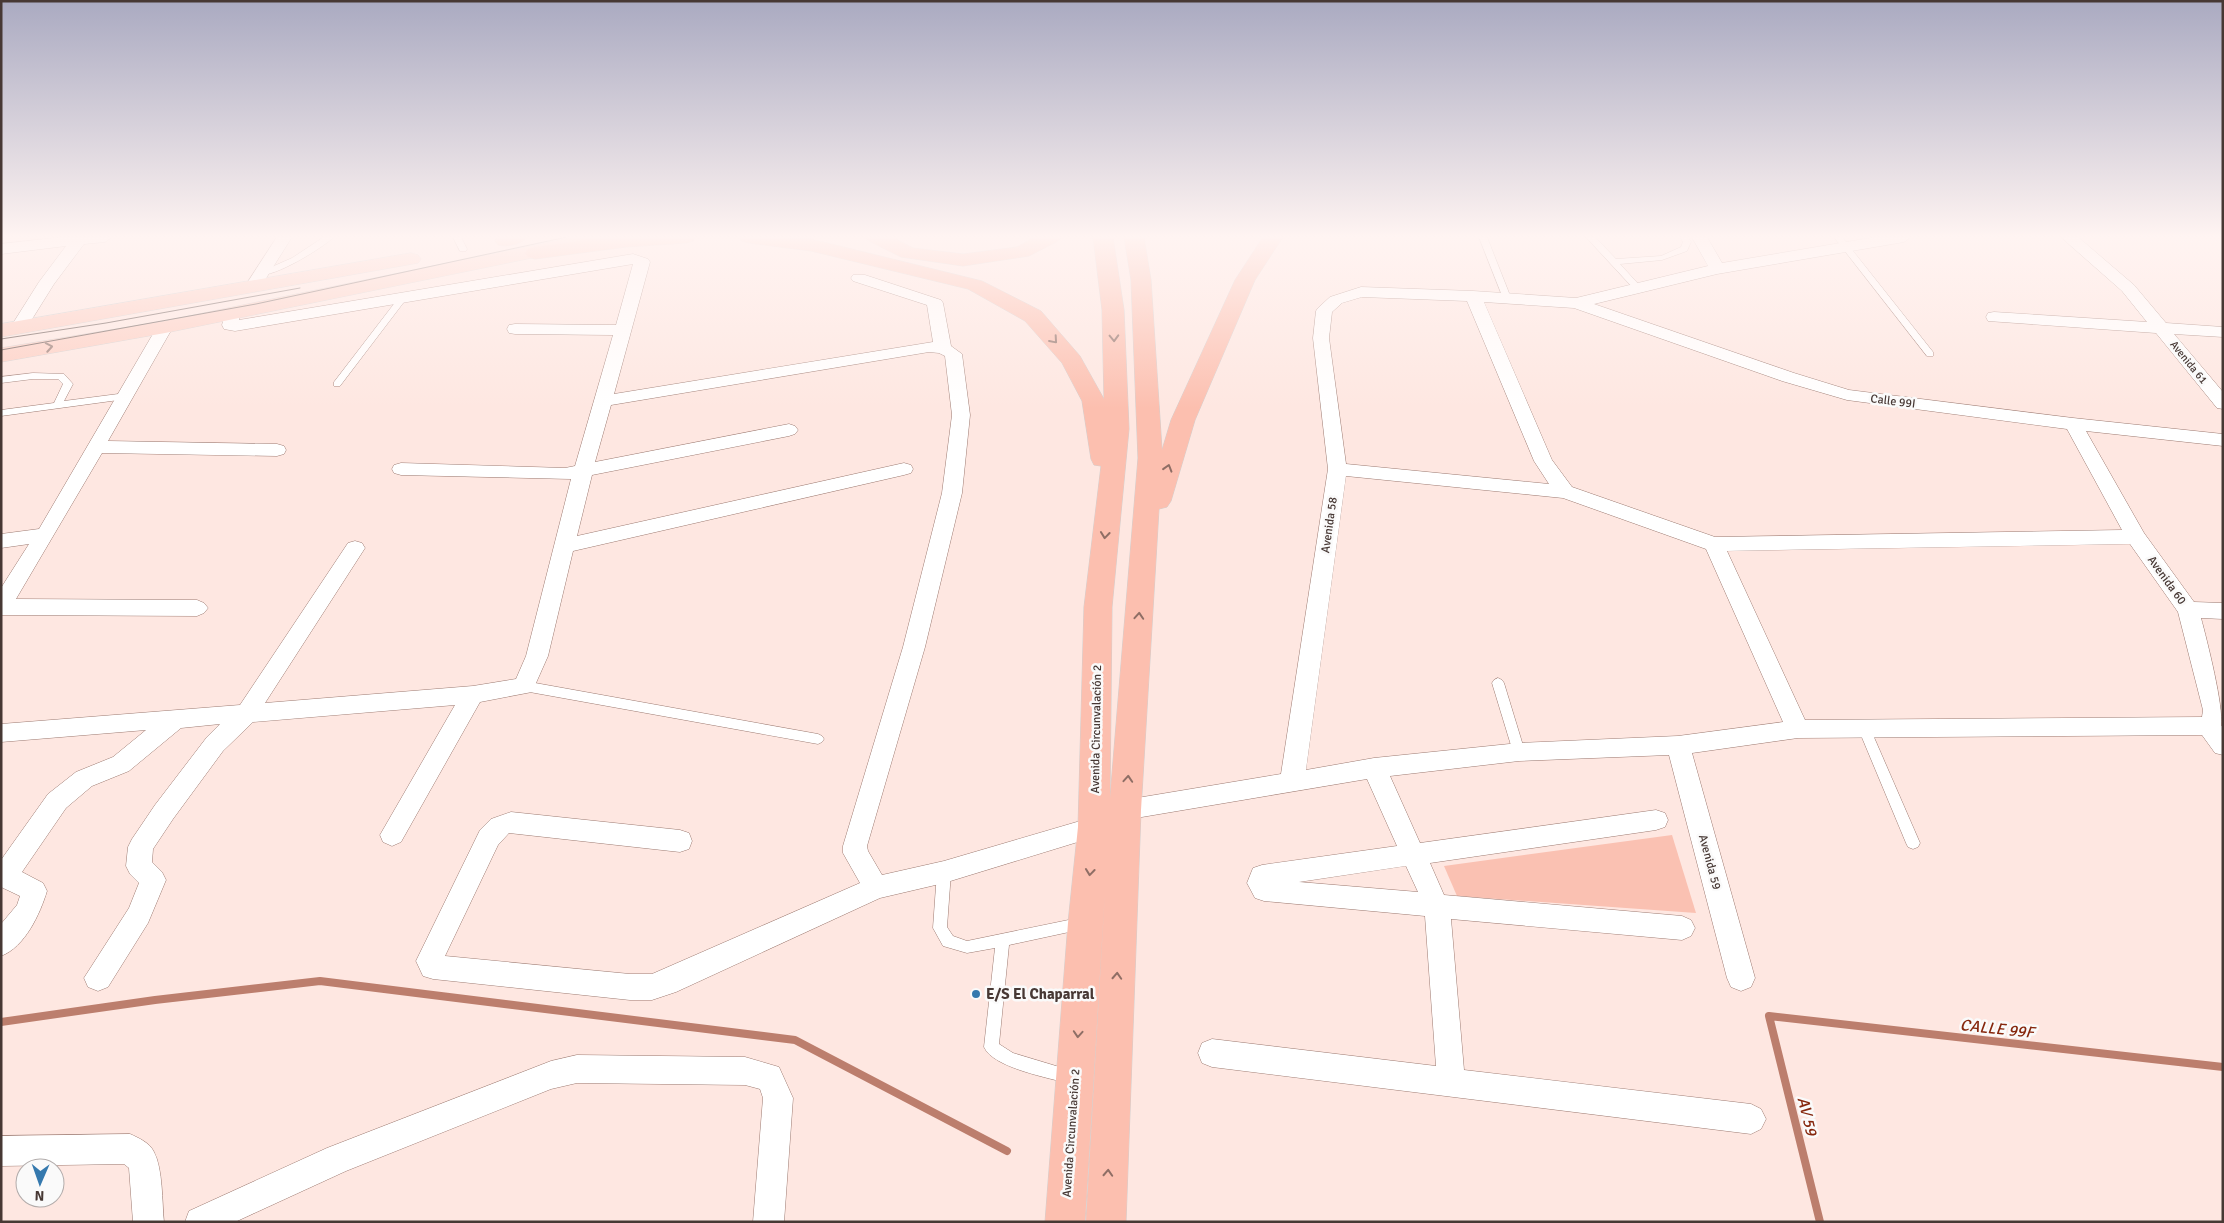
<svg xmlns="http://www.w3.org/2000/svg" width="2224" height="1223" font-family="Signika,sans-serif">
	<rect width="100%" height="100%" fill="#fee7e1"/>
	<polygon fill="#fac1b2" points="1672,835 1696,913 1457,896 1444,866"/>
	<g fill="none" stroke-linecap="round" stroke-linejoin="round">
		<g stroke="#bc7e6d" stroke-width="8">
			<polyline points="1,1022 155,1000 320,981 795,1040 1007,1151"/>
			<polyline points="1820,1222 1769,1016 2223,1067"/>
		</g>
		<defs>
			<g id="service">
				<path d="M324,237H334C321,249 275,277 259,275L258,273L292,258Z"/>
				<polygon points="453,237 461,237 467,249 466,251 460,251"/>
				<polygon points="1479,237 1487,237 1511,298 1510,300 1507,301 1503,298"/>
				<polygon points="1586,237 1595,237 1616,259 1661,256 1681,247 1683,242 1680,237 1688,237 1691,242 1687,251 1662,260 1620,264 1642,288 1638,291 1635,290"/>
				<polygon points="1834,237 1842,237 1933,352 1933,356 1927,356"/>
				<polygon points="403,295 407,298 340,386 334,386 334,382 400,296"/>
				<polygon points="33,373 64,374 73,384 64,401 126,393 131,396 126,399 1,416 1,410 54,403 63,384 58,379 33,379 1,383 1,377"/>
				<polygon points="1498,678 1502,680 1504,683 1525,752 1523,756 1519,757 1515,756 1513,752 1492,683 1494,680"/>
				<polygon points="524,681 818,734 822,736 824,739 822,742 818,744 524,691 520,689 518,686 520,683"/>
				<polygon points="1864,723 1868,725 1870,728 1920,843 1918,847 1913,849 1908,847 1906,843 1858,728 1860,725"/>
				<path d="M944,866L949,868L951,872L947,927L953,936L967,941L1083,917L1088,919L1090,923L1088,927L1083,929L1009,945L999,1044L1013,1053L1076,1072L1079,1077L1076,1082L1071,1084C1050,1078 993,1068 984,1047L995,948L967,953L943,946L933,928L937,872L939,868Z"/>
			</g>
			<g id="minor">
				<polygon points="63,237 112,237 105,242 84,244 54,284 24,332 12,332 10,328 39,282 66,246 1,254 1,244"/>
				<polygon points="277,237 292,237 258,291 246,291 244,288"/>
				<path d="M1692,237H1707L1722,263L1876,237H1911L1904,242L1717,274L1594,304L1794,373L1849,390L2073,418L2223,434V446L2086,431L2144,533L2194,602L2223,603V619L2201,618C2207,640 2224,708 2221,725L2223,728V755L2215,753L2202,735L1798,738L1692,753L1755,978L1751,987L1741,991L1731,987L1727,978L1669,755L1519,761L1390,776L1420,843L1656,810L1665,813L1668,820L1665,827L1656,830L1430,863L1444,895L1682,916L1691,920L1695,928L1691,936L1682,940L1451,919L1464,1070L1751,1104L1761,1109L1766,1119L1761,1129L1751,1134L1212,1067L1202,1063L1198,1053L1202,1043L1212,1039L1436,1066L1425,916L1264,901L1255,898L1247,883L1253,868L1262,865L1397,846L1367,779L1130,819L1094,837L944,883L880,898L676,992L652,1000H630L433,979L423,976L416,961L480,830L491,819L511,812L680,830L689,833L692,841L689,849L680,852L509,833L498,845L445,956L630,974H652L860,883L843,853V846L903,647L942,493L952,415L945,356L939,353L929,352L611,405L595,462L789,424L795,426L798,430L795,434L789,436L592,475L577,536L904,463L911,465L913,469L911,473L904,475L573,551L548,656L532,692L480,702L401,842L392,846L383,842L380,835L455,705L253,722L223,751L173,819L153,849L152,862L162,872L166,880L148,923L108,987L98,991L88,987L84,978L129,908L139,883L130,874L126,866L128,847L132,839L155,805L207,737L220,724L181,728L129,771L92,786L66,808L22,872L43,883L47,891C40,914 25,947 1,956V924L17,905L20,896L1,887V860L48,794L76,772L113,757L146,730L1,742V724L240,705L348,543L355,541L362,543L365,548L265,703L473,686L516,679L526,656L571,479L401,475L394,473L392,469L394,465L401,463L565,468L575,466L613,335L515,334L509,333L507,329L509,325L515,324L616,325L633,264L235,331L224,329L222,325L226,310H238L240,314L239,320L633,254L648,259L650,262L614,394L933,342L927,305L853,281L851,278L853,275H865L941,300L943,303L951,346L962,354L970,415L962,493L925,647L867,846L868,851L882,875L944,861L1087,819L1125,800L1281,774L1328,469L1313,338L1316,311L1318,308L1330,297L1361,287L1473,291L1576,298L1708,266ZM1362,297L1467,301L1534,461L1549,484L1346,464L1329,338L1332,312L1342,303ZM1484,302L1574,308L1782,381L1847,400L2067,429L2122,530L1715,537L1572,487L1552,460ZM1346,476L1563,498L1706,549L1783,722L1678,736L1519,743L1374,758L1306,770ZM2130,544L2178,612L2203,710L2202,717L1805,720L1727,551ZM1406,866L1418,892L1299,882Z"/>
				<polygon points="2061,237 2078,237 2134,285 2166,323 2223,327 2223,337 2174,334 2223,392 2223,409 2217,408 2156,333 1988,321 1986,317 1988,313 1994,312 2147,322 2122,291"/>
				<polygon points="165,322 171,323 173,327 108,441 277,444 284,446 286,450 284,454 277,456 102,453 16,599 197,600 204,603 208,608 204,613 197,616 1,615 1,588 29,544 1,548 1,534 39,529 157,327 159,323"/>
				<polygon points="577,1055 745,1057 779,1067 793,1098 784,1222 753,1222 763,1098 760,1089 745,1085 577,1083 551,1089 346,1171 235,1222 185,1222 189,1211 327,1148 551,1061"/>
				<path d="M130,1134C139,1138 150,1143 154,1152C163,1169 162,1202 164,1222H133L129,1168L124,1164L1,1166V1136Z"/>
			</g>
			<g id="primary">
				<polygon points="575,237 615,237 612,241 605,243 165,333 1,362 1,348 165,321"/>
				<polygon points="411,253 418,255 421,259 418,263 1,337 1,324"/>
			</g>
			<g id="trunk">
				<path d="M498,237H527C521,245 507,247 498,245L495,241Z"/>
				<polygon points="609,237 696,237 693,241 686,243 626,247 535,259 528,257 525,253 528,249 535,247"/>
				<polygon points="739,237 811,239 982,281 1041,311 1080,356 1104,399 1102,310 1093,237 1113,237 1124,310 1129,429 1112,607 1110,798 1138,458 1131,280 1124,237 1144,237 1151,280 1162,450 1171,420 1235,280 1263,237 1283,237 1255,280 1195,420 1171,501 1167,507 1159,509 1141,810 1126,1222 1086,1222 1105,891 1085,1222 1045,1222 1068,923 1078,827 1084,607 1101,466 1094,465 1091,459 1082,401 1062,363 1025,321 968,289 811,251 749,243 742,241"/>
				<polygon points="866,237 892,237 913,248 963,254 1017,247 1035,237 1061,237 1058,241 1029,256 963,266 901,257 869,241"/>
			</g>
		</defs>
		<use href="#service" stroke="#9d7b72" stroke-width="1"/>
		<use href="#minor" stroke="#9d7b72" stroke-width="1"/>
		<use href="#primary" stroke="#d3cfce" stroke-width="1"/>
		<use href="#trunk" stroke="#d3cfce" stroke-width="1"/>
		<use href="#service" fill="#fff" fill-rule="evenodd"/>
		<use href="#minor" fill="#fff" fill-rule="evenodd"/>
		<use href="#primary" fill="#fdcfc3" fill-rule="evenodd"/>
		<use href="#trunk" fill="#fcbfaf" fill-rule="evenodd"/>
		<g stroke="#73625d" stroke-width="1">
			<polyline points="1,339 106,323 300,288"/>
			<polyline points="1,350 256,304 567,237"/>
		</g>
	</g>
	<defs><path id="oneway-chevron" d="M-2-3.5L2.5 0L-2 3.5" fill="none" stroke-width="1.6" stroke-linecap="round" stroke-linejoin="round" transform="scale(1.25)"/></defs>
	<g stroke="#8f6e65">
		<use href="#oneway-chevron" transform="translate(1114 338) rotate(88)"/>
		<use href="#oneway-chevron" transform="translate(1054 340) rotate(49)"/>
		<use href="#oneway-chevron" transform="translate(1168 468) rotate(-73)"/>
		<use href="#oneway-chevron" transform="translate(1105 535) rotate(96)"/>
		<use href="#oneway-chevron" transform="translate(1139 616) rotate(-86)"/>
		<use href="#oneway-chevron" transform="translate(1128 779) rotate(-86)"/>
		<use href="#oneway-chevron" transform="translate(1090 872) rotate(96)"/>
		<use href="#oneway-chevron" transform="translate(1117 976) rotate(-87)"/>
		<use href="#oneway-chevron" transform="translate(1078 1034) rotate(94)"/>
		<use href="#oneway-chevron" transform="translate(1108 1173) rotate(-87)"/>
	</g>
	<use stroke="#997c74" href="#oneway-chevron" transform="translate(49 347) rotate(-10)"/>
	<linearGradient id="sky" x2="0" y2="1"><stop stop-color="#aaaac1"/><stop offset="0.58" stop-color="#fff4f2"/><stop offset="1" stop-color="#fff4f2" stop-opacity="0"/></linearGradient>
	<rect width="2224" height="408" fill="url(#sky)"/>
	<circle fill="#3579ae" stroke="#fafafa" stroke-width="2" cx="976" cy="994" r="5"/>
	<g text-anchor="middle" stroke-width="5" stroke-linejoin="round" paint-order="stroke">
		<g font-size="11" fill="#473834" stroke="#fafafa">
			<text transform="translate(2189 362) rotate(51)" y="4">Avenida 61</text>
		</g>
		<g font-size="12" fill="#473834" stroke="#fafafa">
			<text transform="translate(1893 401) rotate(7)" y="4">Calle 99I</text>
			<text transform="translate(1329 525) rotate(-82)" y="4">Avenida 58</text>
			<text transform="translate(2167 580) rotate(54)" y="4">Avenida 60</text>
			<text transform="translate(1096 729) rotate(-89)" y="4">Avenida Circunvalación 2</text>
			<text transform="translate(1710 862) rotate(75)" y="4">Avenida 59</text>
			<text transform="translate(1071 1133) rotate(-86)" y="4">Avenida Circunvalación 2</text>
		</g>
		<g font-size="15" font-weight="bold" fill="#473834" stroke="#fafafa" text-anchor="start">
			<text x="986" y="999">E/S El Chaparral</text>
		</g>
		<g font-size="16" font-style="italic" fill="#86270d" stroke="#fafafa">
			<text transform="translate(1997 1028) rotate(6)" y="6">CALLE 99F</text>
			<text transform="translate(1808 1116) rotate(76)" y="6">AV 59</text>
		</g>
	</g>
	<rect width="2224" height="1223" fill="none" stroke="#473834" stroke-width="5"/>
	<g transform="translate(40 1183) rotate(182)"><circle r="24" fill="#fafafa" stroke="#b2acab"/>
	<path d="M0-4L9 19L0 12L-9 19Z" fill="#3579ae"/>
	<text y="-8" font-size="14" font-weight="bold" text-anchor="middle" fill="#473834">N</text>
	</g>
</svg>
